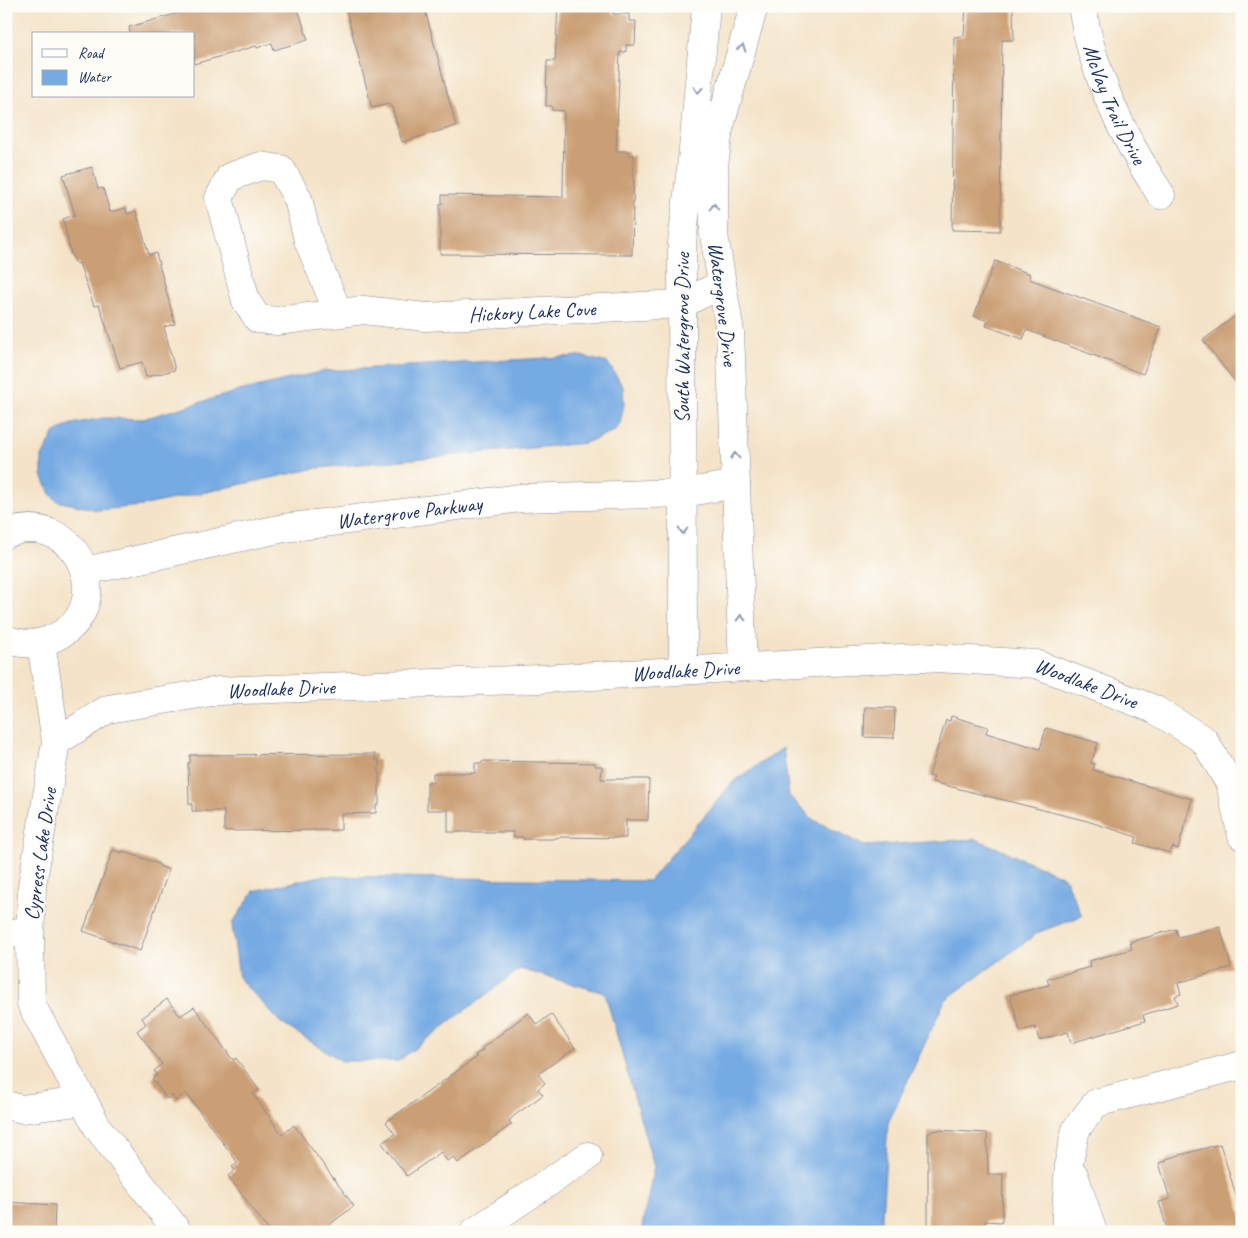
<svg xmlns="http://www.w3.org/2000/svg" width="1248" height="1238" font-family="Caveat,sans-serif">
	<rect width="100%" height="100%" fill="#fdfcf7"/>
	<filter id="ink" filterUnits="userSpaceOnUse"><feTurbulence type="fractalNoise" baseFrequency=".02" numOctaves="2"/><feDisplacementMap in="SourceGraphic" scale="10" xChannelSelector="R" yChannelSelector="G"/><feConvolveMatrix kernelMatrix="1 2 1 2 8 2 1 2 1" color-interpolation-filters="sRGB"/></filter>
	<filter id="wash" filterUnits="userSpaceOnUse"><feTurbulence type="fractalNoise" baseFrequency=".0096" numOctaves="4" result="noise"/><feDisplacementMap in="SourceGraphic" scale="20" xChannelSelector="R" yChannelSelector="G"/><feGaussianBlur stdDeviation="1.12" result="paint"/><feColorMatrix in="noise" values="0 0 0 0 0 0 0 0 0 0 0 0 0 0 0 0 0 1.4 0 .05"/><feComposite in="paint" operator="in"/></filter>
	<g filter="url(#wash)">
		<rect width="100%" height="100%" fill="#f4e3c8"/>
		<g fill="#76aae3" stroke="#486ca0">
			<polygon points="580,356 608,363 623,387 624,404 620,423 614,431 585,443 317,468 141,506 98,510 57,501 50,494 42,475 42,457 55,432 72,424 103,418 143,419 239,391 324,371"/>
			<polygon points="783,748 789,796 814,820 864,846 976,839 1064,877 1082,916 1039,932 945,1000 888,1123 881,1232 641,1232 654,1167 605,993 520,969 398,1061 342,1061 281,1023 239,978 232,924 254,891 321,876 649,881 733,782"/>
		</g>
		<g id="blocks">
			<g fill="#cb9f74">
				<polygon points="188,6 297,6 308,40 274,50 272,43 257,48 256,46 194,64 194,34 130,34 129,27 189,10"/>
				<polygon points="345,6 424,6 456,126 402,142 392,107 390,107 389,104 372,108"/>
				<polygon points="558,6 608,6 608,8 613,9 613,14 629,14 629,21 636,21 635,45 626,45 626,52 620,52 616,151 628,151 628,155 634,155 632,255 440,254 440,204 442,204 442,195 563,197 564,111 552,110 552,106 546,106 547,61 555,61"/>
				<polygon points="966,6 1013,8 1014,40 1002,40 1000,231 952,230 954,37 964,36"/>
				<polygon points="92,167 98,189 103,188 110,212 126,208 127,214 136,211 149,255 156,253 175,324 164,327 175,370 146,377 142,362 120,368 99,305 94,306 79,263 76,264 71,254 63,219 75,215 63,175"/>
				<polygon points="995,261 1030,274 1029,279 1161,327 1143,374 1027,330 1023,339 986,326 988,321 974,316"/>
				<polygon points="1242,311 1242,391 1203,340"/>
				<polygon points="865,707 895,708 894,738 864,737"/>
				<polygon points="951,716 988,727 986,733 1040,749 1046,728 1098,743 1091,763 1095,764 1093,770 1192,799 1178,849 1172,847 1170,853 1135,843 1137,837 1087,821 932,782 934,777 929,776 946,720 950,721"/>
				<polygon points="375,754 375,760 379,760 379,805 376,805 376,813 341,814 341,830 224,831 224,811 192,811 192,804 189,804 188,763 190,763 190,755"/>
				<polygon points="483,761 595,763 595,766 602,766 601,779 649,779 648,820 626,820 626,838 560,837 552,839 523,839 523,837 513,837 513,832 448,832 448,810 427,810 427,782 433,782 433,773 475,773 475,763 482,763"/>
				<polygon points="113,850 122,853 122,851 159,864 159,866 169,870 140,951 83,931"/>
				<polygon points="1220,927 1231,967 1178,983 1181,994 1175,996 1178,1004 1143,1015 1145,1021 1071,1043 1068,1032 1039,1040 1035,1027 1020,1031 1010,995 1049,985 1047,979 1090,967 1089,961 1132,949 1130,942 1176,929 1178,937"/>
				<polygon points="167,999 180,1016 194,1007 233,1060 236,1058 259,1090 253,1094 282,1135 294,1125 354,1206 320,1232 270,1232 228,1176 235,1170 232,1167 238,1163 186,1093 176,1101 172,1095 167,1099 152,1079 157,1075 154,1071 162,1064 137,1031 146,1024 142,1018"/>
				<polygon points="528,1013 537,1025 551,1014 575,1048 538,1074 545,1083 538,1089 543,1095 515,1115 509,1121 512,1124 458,1163 454,1157 447,1161 441,1152 407,1176 382,1143 395,1134 386,1122 477,1057 475,1055 483,1050 482,1048"/>
				<polygon points="939,1130 987,1133 988,1174 1003,1174 1002,1222 985,1221 984,1232 928,1232 928,1132"/>
				<polygon points="1220,1144 1242,1214 1242,1232 1168,1232 1159,1202 1170,1199 1159,1163 1166,1161 1166,1159"/>
				<polygon points="6,1202 55,1205 54,1232 6,1232"/>
			</g>
		</g>
	</g>
	<g filter="url(#ink)">
		<use href="#blocks" fill-opacity="0" stroke="#888993" stroke-width="1"/>
		<g fill="none" stroke-linecap="round" stroke-linejoin="round">
			<defs>
				<g id="minor">
					<path id="s1" d="M1082,6C1092,73 1124,139 1161,195"/>
					<path id="s2" d="M338,312L308,240L298,199L281,169L261,166L230,177L219,198L246,301L258,319L277,321L364,310L425,317L682,304L722,284"/>
					<path d="M6,534C78,505 122,611 51,639C37,645 20,645 6,639"/>
					<path id="s3" d="M85,571L284,528L521,498L683,493L736,484"/>
					<polyline points="41,643 56,742 32,886 30,942 31,1004 98,1128 178,1232"/>
					<polyline points="743,667 730,332 714,235 714,166 719,129 754,6"/>
					<polyline points="683,670 682,243 692,160 706,6"/>
					<path id="s4" d="M56,742L108,709L218,691L540,679L920,657L1036,664L1154,709L1204,740L1230,784L1242,836"/>
					<polyline points="6,934 30,930"/>
					<polyline points="6,1105 22,1109 84,1101"/>
					<polyline points="1074,1175 1093,1232"/>
					<polyline points="474,1232 588,1156"/>
					<polyline points="1065,1232 1069,1162 1076,1129 1096,1103 1242,1065"/>
				</g>
			</defs>
			<use href="#minor" stroke="#888993" stroke-width="29"/>
			<use href="#minor" stroke="#fff" stroke-width="28"/>
		</g>
		<defs><path id="oneway-chevron" d="M-2-3.5L2.5 0L-2 3.5" fill="none" stroke-width="1.6" stroke-linecap="round" stroke-linejoin="round" transform="scale(1.25)"/></defs>
		<g stroke="#8d97ae">
			<use href="#oneway-chevron" transform="translate(742 48) rotate(-74)"/>
			<use href="#oneway-chevron" transform="translate(698 90) rotate(95)"/>
			<use href="#oneway-chevron" transform="translate(714 207) rotate(-90)"/>
			<use href="#oneway-chevron" transform="translate(735 456) rotate(-92)"/>
			<use href="#oneway-chevron" transform="translate(683 531) rotate(90)"/>
			<use href="#oneway-chevron" transform="translate(741 618) rotate(-92)"/>
		</g>
	</g>
	<g text-anchor="middle" stroke-width="5" stroke-linejoin="round" paint-order="stroke">
		<g font-size="21" fill="#1b2f5e" stroke="#fdfcf7">
			<text dy="7" stroke="none"><textPath href="#s1" startOffset="104">McVay Trail Drive</textPath></text>
			<text transform="translate(723 304) rotate(83)" y="7">Watergrove Drive</text>
			<text dy="7" stroke="none"><textPath href="#s2" startOffset="635">Hickory Lake Cove</textPath></text>
			<text transform="translate(682 338) rotate(-90)" y="7">South Watergrove Drive</text>
			<text dy="7" stroke="none"><textPath href="#s3" startOffset="330">Watergrove Parkway</textPath></text>
			<text dy="7" stroke="none"><textPath href="#s4" startOffset="641">Woodlake Drive</textPath></text>
			<text dy="7" stroke="none"><textPath href="#s4" startOffset="1046">Woodlake Drive</textPath></text>
			<text dy="7" stroke="none"><textPath href="#s4" startOffset="236">Woodlake Drive</textPath></text>
			<text transform="translate(40 854) rotate(-82)" y="7">Cypress Lake Drive</text>
		</g>
	</g>
	<rect width="1248" height="1238" fill="none" stroke="#fdfcf7" stroke-width="25"/>
	<rect x="32" y="32" width="162" height="65" fill="#fdfcf7" stroke="#a3aaba"/>
	<rect x="42" y="49" width="25" height="8" fill="#ffffff" stroke="#a3aaba"/>
	<text x="78" y="58" font-size="15" fill="#1b2f5e">Road</text>
	<rect x="42" y="70" width="25" height="15" fill="#76aae3" stroke="#a3aaba"/>
	<text x="78" y="82" font-size="15" fill="#1b2f5e">Water</text>
</svg>
